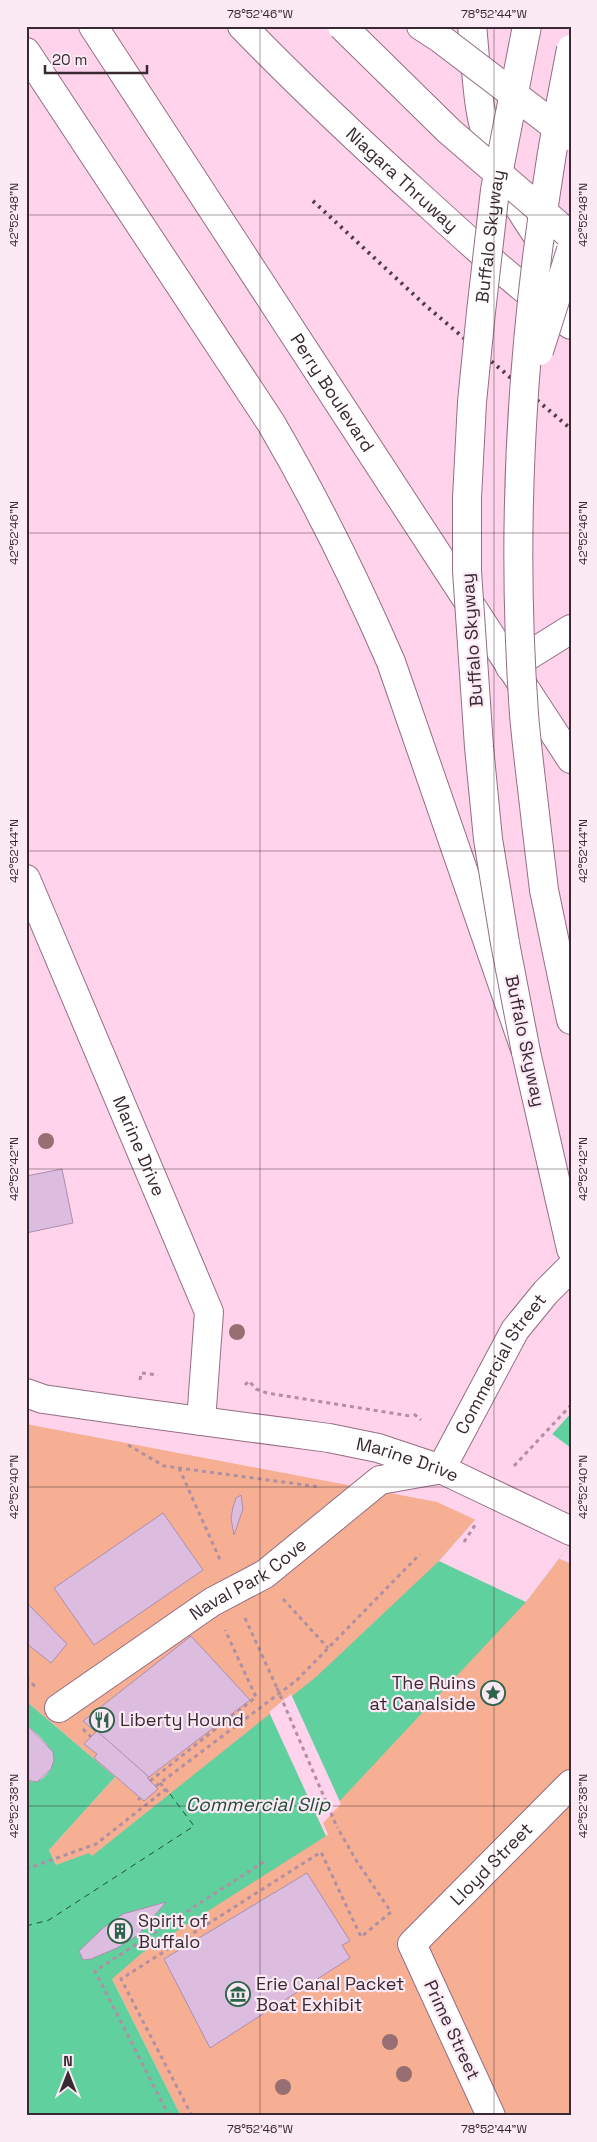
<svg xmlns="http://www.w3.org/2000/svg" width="597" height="2142" font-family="'Space Grotesk',sans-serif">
	<rect width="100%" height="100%" fill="#ffd3ec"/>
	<polygon fill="#f6af93" points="26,1424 437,1502 571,1564 571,2116 181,2116 81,1917 49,1850 115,1777 26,1701"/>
	<path fill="#60d09f" d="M571,1413V1543L526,1602L320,1822L326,1836L142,1953L112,1979L181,2116H26V1780C33,1783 39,1782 44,1777C67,1757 41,1738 26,1724V1701L115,1777L49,1850L56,1865L89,1853L92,1856L316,1677L439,1561Z"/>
	<g fill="#ffd3ec">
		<polygon points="551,1433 571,1448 571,1543 526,1602 439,1561"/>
		<polygon points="291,1694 341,1804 323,1823 328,1834 326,1836 269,1712"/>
	</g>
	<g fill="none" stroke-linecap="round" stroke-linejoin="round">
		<polyline stroke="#1f4e39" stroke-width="1" stroke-dasharray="6 5" stroke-linecap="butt" points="26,1926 49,1920 194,1826 170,1794"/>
	</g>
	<g fill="#dcbde0" stroke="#ac8eaf">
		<polygon points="62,1169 73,1223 26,1233 26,1176"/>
		<polygon points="241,1495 243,1509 234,1535 231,1518 233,1507 236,1498"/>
		<polygon points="163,1513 203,1570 94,1645 54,1588"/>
		<polygon points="26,1602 67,1644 51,1663 26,1643"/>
		<polygon points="191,1636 250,1700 149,1777 83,1721"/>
		<polygon points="26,1724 53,1752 54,1760 51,1769 37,1782 26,1780"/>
		<polygon points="97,1731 149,1777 147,1778 158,1789 144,1801 94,1758 97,1754 84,1744"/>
		<polygon points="307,1873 350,1941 342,1945 350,1958 210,2048 164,1959"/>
		<polygon points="166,1902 138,1935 117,1948 91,1959 83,1960 79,1951 103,1928 123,1914"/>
	</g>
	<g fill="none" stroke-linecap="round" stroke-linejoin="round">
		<defs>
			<g id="minor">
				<path id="s1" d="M93,26L571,759"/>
				<path d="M472,26C475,53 476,80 480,107C490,173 532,230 571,282"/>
				<polyline points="510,667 571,629"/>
				<path id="s2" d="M26,879L209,1312L201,1421"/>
				<path id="s3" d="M26,1393L43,1399L134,1412L329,1438L378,1448L441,1469L571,1531"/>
				<path id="s4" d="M441,1469L515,1330L546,1292L571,1267"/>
				<path id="s5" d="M59,1708L212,1602L265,1574L380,1480L437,1470"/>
				<path id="s6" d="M491,2116L412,1944L571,1784"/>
			</g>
			<g id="highway">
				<path id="s7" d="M242,26C301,87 363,145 426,202C473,245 520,288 571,325"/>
				<polyline points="421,26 441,39"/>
				<path d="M26,52L271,423C316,500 355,579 391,662L526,1052L571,1249"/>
				<polyline points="536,823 544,890 571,1020"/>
			</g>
		</defs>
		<use href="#minor" stroke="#946d84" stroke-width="30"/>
		<use href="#highway" stroke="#946d84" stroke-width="30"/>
		<g stroke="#b08fa2" stroke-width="3" stroke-dasharray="4 4" stroke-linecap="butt">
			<polyline points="140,1380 141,1373 158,1375"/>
			<polyline points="245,1385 249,1381 256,1389 267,1393 410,1416"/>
			<polyline points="414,1414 421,1420"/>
			<polyline points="128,1445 164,1466 320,1487"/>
			<polyline points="514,1466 571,1405"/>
			<polyline points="179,1468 221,1562"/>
			<polyline points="464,1542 477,1522"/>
			<polyline points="283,1599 328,1648"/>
			<polyline points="245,1618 277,1688"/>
			<polyline points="26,1678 37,1688"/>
			<polyline points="83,1729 91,1737"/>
			<polyline points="150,1781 256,1697 225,1630"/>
			<polyline points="160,1783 170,1794"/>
			<polyline points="156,1786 297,1680 420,1554"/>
			<polyline points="138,1800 140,1798"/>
			<polyline points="26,1869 96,1844 166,1789"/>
			<polyline points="386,1986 395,1982"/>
			<polyline points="169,2116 95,1971 265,1861"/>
			<polyline points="174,2116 176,2116"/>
			<polyline points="192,2116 121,1979 321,1852 361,1937 391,1912 356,1860 337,1827"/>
		</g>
		<use href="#minor" stroke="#fff" stroke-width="28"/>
		<use href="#highway" stroke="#fff" stroke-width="28"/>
		<polyline stroke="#4f3c48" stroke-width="4" stroke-dasharray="2.5 5" stroke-linecap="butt" points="313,201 425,305 571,429"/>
		<defs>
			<g id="highway-bridge">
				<polyline points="342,26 449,131 571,236"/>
				<polyline points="441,39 568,136"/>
				<polyline points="539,351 571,250"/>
				<path d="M536,823C532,786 527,750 524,714C508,492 527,267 571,49"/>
				<path id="s8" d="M526,1052L505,943L488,839L479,747L467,571V498L472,402L481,312L495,190L527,26"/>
			</g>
		</defs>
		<use href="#highway-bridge" stroke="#946d84" stroke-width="30" stroke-linecap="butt"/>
		<polyline stroke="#b08fa2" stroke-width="3" stroke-dasharray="4 4" stroke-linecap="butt" points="277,1688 337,1827"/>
		<use href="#highway-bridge" stroke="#fff" stroke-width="28"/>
	</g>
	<g fill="#976f72">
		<circle cx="46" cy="1141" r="8"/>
		<circle cx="237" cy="1332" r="8"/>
		<circle cx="390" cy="2042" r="8"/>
		<circle cx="404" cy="2074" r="8"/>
		<circle cx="283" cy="2087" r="8"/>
	</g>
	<path fill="none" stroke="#392933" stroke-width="1" stroke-opacity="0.45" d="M260,26V2116M494,26V2116M26,215H571M26,533H571M26,851H571M26,1169H571M26,1487H571M26,1806H571"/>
	<defs>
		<symbol id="sight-ring" viewBox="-11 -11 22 22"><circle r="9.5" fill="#fbe9f3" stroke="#2d644c" stroke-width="1.5"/><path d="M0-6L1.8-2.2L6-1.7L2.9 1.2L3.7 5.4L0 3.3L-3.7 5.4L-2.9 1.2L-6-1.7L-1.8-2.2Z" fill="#2d644c"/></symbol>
		<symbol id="restaurant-ring" viewBox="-11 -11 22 22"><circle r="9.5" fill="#fbe9f3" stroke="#2d644c" stroke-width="1.5"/><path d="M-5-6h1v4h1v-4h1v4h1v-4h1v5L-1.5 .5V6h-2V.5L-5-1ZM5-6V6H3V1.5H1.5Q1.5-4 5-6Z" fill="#2d644c"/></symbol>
		<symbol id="building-ring" viewBox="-11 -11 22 22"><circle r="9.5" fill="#fbe9f3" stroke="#2d644c" stroke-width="1.5"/><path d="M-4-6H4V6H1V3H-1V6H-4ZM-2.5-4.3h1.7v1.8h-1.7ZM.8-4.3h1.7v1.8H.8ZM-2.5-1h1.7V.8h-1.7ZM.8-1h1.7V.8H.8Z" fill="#2d644c"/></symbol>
		<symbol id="museum-ring" viewBox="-11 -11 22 22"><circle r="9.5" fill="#fbe9f3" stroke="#2d644c" stroke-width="1.5"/><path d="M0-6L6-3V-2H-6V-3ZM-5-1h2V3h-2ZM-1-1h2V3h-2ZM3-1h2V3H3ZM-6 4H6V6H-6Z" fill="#2d644c"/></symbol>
	</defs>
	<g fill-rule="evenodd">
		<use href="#sight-ring" x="479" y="1679" width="28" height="28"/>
		<use href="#restaurant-ring" x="88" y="1706" width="28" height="28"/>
		<use href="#building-ring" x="106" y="1917" width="28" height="28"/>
		<use href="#museum-ring" x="224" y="1980" width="28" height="28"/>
	</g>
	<g text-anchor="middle" stroke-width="4.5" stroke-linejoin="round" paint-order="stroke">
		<g font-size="18" fill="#392933" stroke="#fbe9f3">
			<text dy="6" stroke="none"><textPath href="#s7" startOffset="222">Niagara Thruway</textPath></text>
			<text dy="6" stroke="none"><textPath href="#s8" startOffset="821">Buffalo Skyway</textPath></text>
			<text dy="6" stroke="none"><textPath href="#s1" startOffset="438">Perry Boulevard</textPath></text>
			<text transform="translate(472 640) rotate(-94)" y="6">Buffalo Skyway</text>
			<text transform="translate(525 1041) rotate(78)" y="6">Buffalo Skyway</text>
			<text dy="6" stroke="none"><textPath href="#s2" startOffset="290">Marine Drive</textPath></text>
			<text dy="6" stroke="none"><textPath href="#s4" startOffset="121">Commercial Street</textPath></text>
			<text dy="6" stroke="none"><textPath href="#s3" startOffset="388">Marine Drive</textPath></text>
			<text dy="6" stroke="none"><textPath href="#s5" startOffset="229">Naval Park Cove</textPath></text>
			<text dy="6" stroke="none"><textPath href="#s6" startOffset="302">Lloyd Street</textPath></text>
			<text transform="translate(452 2030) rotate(65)" y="6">Prime Street</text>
		</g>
		<g font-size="18" fill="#392933" stroke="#fbe9f3" text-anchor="start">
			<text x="476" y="1689" text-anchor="end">The Ruins<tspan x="476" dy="21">at Canalside</tspan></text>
			<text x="120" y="1726">Liberty Hound</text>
			<text x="138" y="1927">Spirit of<tspan x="138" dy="21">Buffalo</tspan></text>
			<text x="256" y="1990">Erie Canal Packet<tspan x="256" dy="21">Boat Exhibit</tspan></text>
		</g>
		<g font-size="19" font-style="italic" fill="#1f4e39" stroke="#fbe9f3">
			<text x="258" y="1811">Commercial Slip</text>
		</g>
	</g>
	<rect width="597" height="2142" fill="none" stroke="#fbe9f3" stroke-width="55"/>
	<g transform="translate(68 2074)" stroke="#fbe9f3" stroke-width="4" paint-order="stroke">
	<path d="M0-4L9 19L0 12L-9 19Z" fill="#392933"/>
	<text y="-8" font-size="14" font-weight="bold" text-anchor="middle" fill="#392933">N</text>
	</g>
	<path d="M45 65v8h102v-8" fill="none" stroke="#392933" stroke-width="2.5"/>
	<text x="52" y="65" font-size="15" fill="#392933" stroke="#fbe9f3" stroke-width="4" paint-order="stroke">20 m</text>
	<rect x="28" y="28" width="542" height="2086" fill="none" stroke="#392933" stroke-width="2"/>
	<g font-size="12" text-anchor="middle" fill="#392933">
		<text x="260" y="18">78°52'46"W</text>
		<text x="494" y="18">78°52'44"W</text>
		<text transform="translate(14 215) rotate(-90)" y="4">42°52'48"N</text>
		<text transform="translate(583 215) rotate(-90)" y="4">42°52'48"N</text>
		<text transform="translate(14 533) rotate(-90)" y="4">42°52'46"N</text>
		<text transform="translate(583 533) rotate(-90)" y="4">42°52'46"N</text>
		<text transform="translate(14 851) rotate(-90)" y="4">42°52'44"N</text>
		<text transform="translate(583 851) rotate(-90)" y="4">42°52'44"N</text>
		<text transform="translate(14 1169) rotate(-90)" y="4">42°52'42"N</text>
		<text transform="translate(583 1169) rotate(-90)" y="4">42°52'42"N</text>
		<text transform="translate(14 1487) rotate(-90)" y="4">42°52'40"N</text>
		<text transform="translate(583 1487) rotate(-90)" y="4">42°52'40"N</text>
		<text transform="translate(14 1806) rotate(-90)" y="4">42°52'38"N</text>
		<text transform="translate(583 1806) rotate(-90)" y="4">42°52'38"N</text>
		<text x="260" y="2133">78°52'46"W</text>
		<text x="494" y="2133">78°52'44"W</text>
	</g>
</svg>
